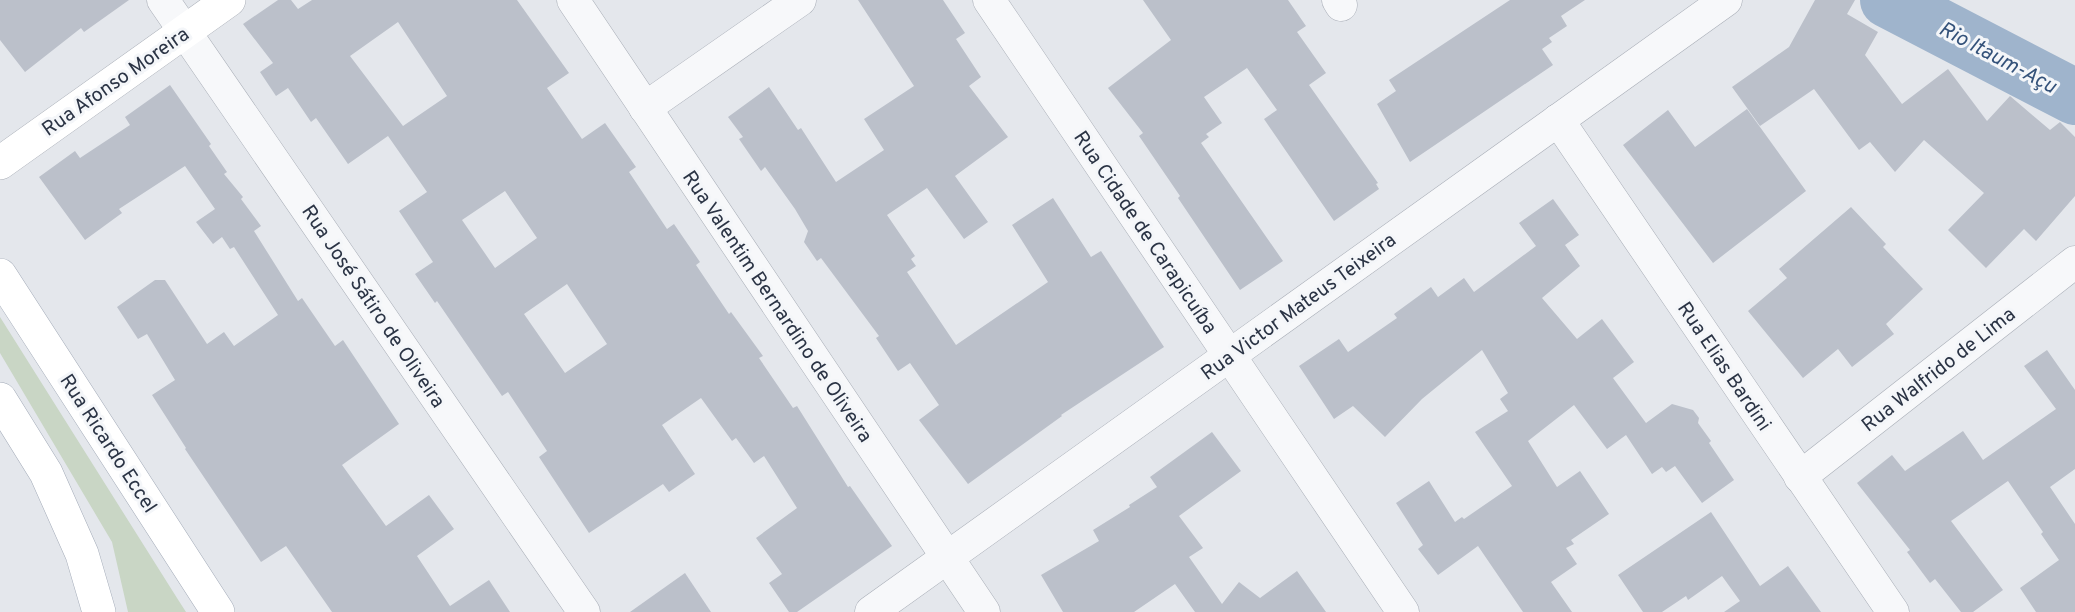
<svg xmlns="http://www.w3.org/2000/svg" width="2075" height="612" font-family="Overpass,sans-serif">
	<rect width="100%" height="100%" fill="#e4e7ec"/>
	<polygon fill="#c9d6c5" points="0,317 177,598 186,612 128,612 112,542 0,353"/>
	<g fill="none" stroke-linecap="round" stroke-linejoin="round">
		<polyline stroke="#9fb4cc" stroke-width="56" points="1888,0 2075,97"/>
	</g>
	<g fill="#bbc0ca" fill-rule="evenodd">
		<polygon points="0,0 129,0 84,32 81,28 25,72 0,40"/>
		<path d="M278,0H291L298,9L312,0H517L569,73L547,88L582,139L605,123L636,167L629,172L667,229L674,224L700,262L696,265L729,314L731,312L763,356L759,358L793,408L797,406L848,487L850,486L892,546L797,612H789L769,583L782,574L756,538L797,508L764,456L754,463L736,438L732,441L701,398L662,425L695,474L669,492L663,484L589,533L539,457L547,451L508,392L502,396L437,301L435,303L415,274L433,262L399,211L427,192L388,136L348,164L316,118L311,122L288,88L276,96L260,72L273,63L243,24ZM398,22L447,96L403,126L350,56ZM505,191L537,238L495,268L462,220ZM567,284L607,344L565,373L524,314Z"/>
		<polygon points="858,0 943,0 965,33 956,39 981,77 969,86 1008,137 955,176 988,222 964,239 927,188 887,215 915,256 911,259 916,266 907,272 956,345 1048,282 1012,225 1053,198 1091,257 1101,251 1164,347 1061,415 1062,416 968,484 919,420 939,405 910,363 898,371 876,338 879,336 821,258 817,261 804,242 808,231 795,209 765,167 761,171 739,139 743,137 728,117 769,87 798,130 801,128 836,182 884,150 864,119 914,86"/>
		<polygon points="1143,0 1288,0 1306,26 1297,32 1326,73 1309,85 1378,183 1376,184 1379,189 1334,221 1264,119 1277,110 1247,68 1204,97 1222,123 1206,134 1209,137 1201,143 1283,261 1240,290 1178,198 1180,196 1139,136 1143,133 1108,88 1171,40"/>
		<polygon points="1510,0 1585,0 1561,16 1567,26 1549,38 1552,42 1542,49 1553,65 1410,162 1377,104 1396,91 1389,80"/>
		<polygon points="1815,0 1855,0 1847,14 1878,32 1865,55 1902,104 1948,69 1987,121 2010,96 2050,130 2060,122 2075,137 2075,196 2036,241 2024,229 1986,268 1948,230 1984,193 1924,140 1895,172 1870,142 1859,150 1814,89 1760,126 1732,87 1789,47"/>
		<polygon points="170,85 211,144 209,146 227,172 224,174 243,197 241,199 261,226 254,231 298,301 302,298 335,346 343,340 399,424 342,465 386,526 429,495 454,529 417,556 450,606 489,580 510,612 332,612 286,546 261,562 185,449 186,448 152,395 175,380 147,334 138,339 117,307 155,280 165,280 207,344 224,332 234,346 278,315 234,247 230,249 222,237 213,244 196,222 215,209 185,166 119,209 122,213 85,240 39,177 75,151 80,158 130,125 125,117"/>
		<polygon points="1747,109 1806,191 1713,263 1623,145 1668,110 1695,147"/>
		<polygon points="1553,199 1579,235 1565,245 1580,266 1542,298 1577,339 1602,319 1634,362 1613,378 1646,423 1672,404 1693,410 1699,418 1698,423 1711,441 1709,443 1734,480 1702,503 1675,466 1666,472 1662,467 1652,474 1626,435 1607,449 1574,405 1528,441 1557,487 1580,471 1609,514 1571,540 1574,544 1566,548 1577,564 1551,582 1572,612 1523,612 1478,546 1438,575 1418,549 1423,545 1396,503 1429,481 1455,522 1462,517 1464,519 1512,486 1475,432 1508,411 1500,399 1508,393 1482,350 1422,399 1385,437 1353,406 1334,419 1299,366 1339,339 1348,352 1397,318 1394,314 1431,287 1438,297 1464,278 1474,292 1536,246 1519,223"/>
		<polygon points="1851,207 1886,244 1883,247 1923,289 1886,324 1894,334 1852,367 1838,349 1803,378 1748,311 1787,278 1779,269"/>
		<polygon points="2047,350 2075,390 2075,469 2050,487 2075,524 2075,612 2036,612 2020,588 2059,560 2041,534 2043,532 2008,481 1951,521 2003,590 1973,612 1961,612 1935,579 1930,583 1907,552 1910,550 1857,483 1892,455 1905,471 1963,431 1983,460 2056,409 2024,366"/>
		<polygon points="1212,432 1241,471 1179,516 1203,548 1189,557 1222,604 1239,582 1260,598 1297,571 1326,612 1195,612 1175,584 1134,612 1063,612 1041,575 1099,541 1093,530 1130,507 1129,505 1157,487 1150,477"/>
		<polygon points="1711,512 1760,586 1788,566 1821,612 1724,612 1740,601 1722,576 1688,600 1686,596 1662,612 1643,612 1618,575"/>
		<polygon points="685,573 711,612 630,612"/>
	</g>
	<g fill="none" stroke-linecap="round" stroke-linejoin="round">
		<defs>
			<g id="street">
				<polyline points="163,0 584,612"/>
				<polyline points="573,0 984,612"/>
				<polyline points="989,0 1403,612"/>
				<polyline points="1338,0 1341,5"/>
				<polyline points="645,108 800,0"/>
				<polyline points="1558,120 1893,612"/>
				<polyline points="1800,477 2075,262"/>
				<polyline points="871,612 1726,0"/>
			</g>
			<polyline id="secondary" points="0,163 229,0"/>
			<g id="primary">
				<polyline points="0,275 218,612"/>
				<polyline points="0,399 46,473 82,554 99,612"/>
			</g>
		</defs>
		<use href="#street" stroke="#a9aeb7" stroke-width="33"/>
		<use href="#secondary" stroke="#a9aeb7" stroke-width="34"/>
		<use href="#primary" stroke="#a3abb8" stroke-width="34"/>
		<use href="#street" stroke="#f7f8fa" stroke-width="32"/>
		<use href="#secondary" stroke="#fff" stroke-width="33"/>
		<use href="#primary" stroke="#fff" stroke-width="33"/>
	</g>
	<g text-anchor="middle" stroke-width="6" stroke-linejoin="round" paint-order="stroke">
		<g font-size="20" fill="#2b3445" stroke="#f4f6f9">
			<text transform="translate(115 81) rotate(-35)" y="7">Rua Afonso Moreira</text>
			<text transform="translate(1146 232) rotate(56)" y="7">Rua Cidade de Carapicuíba</text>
			<text transform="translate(374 306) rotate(56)" y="7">Rua José Sátiro de Oliveira</text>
			<text transform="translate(778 306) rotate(56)" y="7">Rua Valentim Bernardino de Oliveira</text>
			<text transform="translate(1298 306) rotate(-36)" y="7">Rua Victor Mateus Teixeira</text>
			<text transform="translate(1725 366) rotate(56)" y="7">Rua Elias Bardini</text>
			<text transform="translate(1938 369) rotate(-38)" y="7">Rua Walfrido de Lima</text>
			<text transform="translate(109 443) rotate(57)" y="7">Rua Ricardo Eccel</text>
		</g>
		<g font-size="21" font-style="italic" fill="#34527a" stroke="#f4f6f9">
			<text transform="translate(1998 57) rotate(28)" y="7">Rio Itaum-Açu</text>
		</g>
	</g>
</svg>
